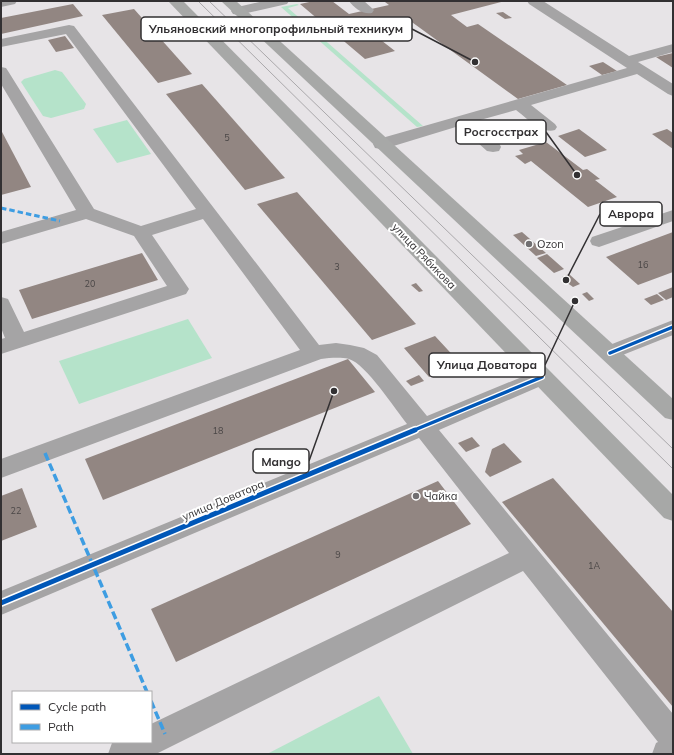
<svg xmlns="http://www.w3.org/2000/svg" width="674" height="755" font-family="Mulish,sans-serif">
	<rect width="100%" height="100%" fill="#e7e4e7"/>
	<g fill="#b5e3ca">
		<polygon points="297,4 299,5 288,8 423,126 417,127 281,7"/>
		<polygon points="55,70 62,72 86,104 84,109 51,118 43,116 21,82 24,79"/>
		<polygon points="127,120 151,154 117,163 93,129"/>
		<polygon points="188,319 212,358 79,404 59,361"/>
		<polygon points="379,696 413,754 267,754"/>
	</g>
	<g fill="#928682">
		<polygon points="314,1 332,1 349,14 389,5 385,2 389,1 505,1 451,15 467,27 478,24 567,85 518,99 409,20 399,23 408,30 377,37 395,51 365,59 300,4"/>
		<polygon points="73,4 83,16 1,34 1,18"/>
		<polygon points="134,9 192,74 158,83 102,15"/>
		<polygon points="503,12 512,18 505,19 496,13"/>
		<polygon points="65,36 74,48 56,52 48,40"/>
		<polygon points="673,53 673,68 656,57"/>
		<polygon points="603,62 617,71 602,75 589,66"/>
		<polygon points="202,84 285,178 245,190 166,94"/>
		<polygon points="579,129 598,143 607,150 585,157 558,136"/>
		<polygon points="667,129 673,133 673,149 652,134"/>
		<polygon points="1,130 31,187 1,195"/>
		<polygon points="546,142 583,170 587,169 600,179 595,180 617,197 588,207 531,161 525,164 515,156 523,154 519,150"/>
		<polygon points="297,192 416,324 372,340 257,204"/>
		<polygon points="522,232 546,253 536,256 513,235"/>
		<polygon points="673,232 673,272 638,285 606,257"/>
		<polygon points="142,253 158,280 32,319 19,290"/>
		<polygon points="547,254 564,269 554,273 537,258"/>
		<polygon points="569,274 580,284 573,287 566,282 562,277"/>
		<polygon points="416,283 423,291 419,292 411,285"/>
		<polygon points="673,287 673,297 666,300 658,293"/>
		<polygon points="587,292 594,299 589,301 582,294"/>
		<polygon points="657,294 664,300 651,305 644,299"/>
		<polygon points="435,336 460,363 460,367 451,371 444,371 429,377 404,348"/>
		<polygon points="348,359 375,392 103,500 85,459"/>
		<polygon points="419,375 424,381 411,386 406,381"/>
		<polygon points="472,437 480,446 466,452 458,443"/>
		<polygon points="504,443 522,462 490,477 485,472 492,449"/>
		<polygon points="553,478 673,612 673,707 502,502"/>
		<polygon points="438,481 471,524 176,662 151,609"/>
		<polygon points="22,488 37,527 1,541 1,496"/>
	</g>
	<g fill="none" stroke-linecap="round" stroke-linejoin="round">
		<g fill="#a5a4a5" fill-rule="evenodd">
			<polygon points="1,1 17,1 15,4 1,7"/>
			<polygon points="264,1 289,1 287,4 238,15 233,14 231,11 233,8"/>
			<path d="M349,1H364L374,10L372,13C363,15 354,8 349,1Z"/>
			<path d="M527,1H543L629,56L673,44V52L638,62L673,84V96L668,94L637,74L531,105L555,124L557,127L555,130C541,134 527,118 516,110L473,122L499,143L501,147L499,151L493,152L487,151L459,126L387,148L381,149L375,148L373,144L375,140L627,68L529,4Z"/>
			<path d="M69,25L74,26L319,345L336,343L350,345L364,348L377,355L427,416L534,372L542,369L550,372L553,377L550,382L439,430L673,714V754H652L656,743L658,742L523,571L156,754H108L112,743L115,742H151V724L509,553L419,438L1,615V591L407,424C395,409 366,364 349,359C340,357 330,358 321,359L1,478V459L300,350L203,219L152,235L189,289L186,294L1,354V339L5,338L1,328V297L8,299L24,332L167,286L134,236L86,219L1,244V232L76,210L1,84V67L6,68L8,71L94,209L141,226L196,209L66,34L1,47V39Z"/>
			<polygon points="673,210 673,221 599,247 592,245 590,241 592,237"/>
			<polygon points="673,320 673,335 610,360 602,358 599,353 602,348"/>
		</g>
		<g fill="#a7a8a7" fill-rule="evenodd">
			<polygon points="168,1 183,1 673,495 673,521 664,518"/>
			<polygon points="221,1 236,1 673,399 673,420 665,418"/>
		</g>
		<g stroke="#aaa8ab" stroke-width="1">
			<polyline points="198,1 673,469"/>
			<polyline points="209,1 673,449"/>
		</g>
		<polyline stroke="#3e9de2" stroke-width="3" stroke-dasharray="5.5 3" stroke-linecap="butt" points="1,208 60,221"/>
		<g stroke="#3e9de2" stroke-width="3.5" stroke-dasharray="8 3.5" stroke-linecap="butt">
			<polyline points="45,453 147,692"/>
			<polyline points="151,701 165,734"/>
		</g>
		<defs>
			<g id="cycleway-far1">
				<polyline points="610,353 673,327"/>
				<polyline points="412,431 542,377"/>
			</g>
			<polyline id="cycleway" points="1,603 415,430"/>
		</defs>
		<use href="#cycleway-far1" stroke="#fff" stroke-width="6"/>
		<use href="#cycleway" stroke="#fff" stroke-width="8"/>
		<use href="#cycleway-far1" stroke="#0057b8" stroke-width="3.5"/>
		<use href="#cycleway" stroke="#0057b8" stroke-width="5"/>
	</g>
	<g fill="#716f71" stroke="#fff" stroke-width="1.5">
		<circle cx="529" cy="244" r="4"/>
		<circle cx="416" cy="496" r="4"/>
	</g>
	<g text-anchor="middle" stroke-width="4" stroke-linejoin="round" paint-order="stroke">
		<g font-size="9" fill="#4a4646">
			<text x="227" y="141">5</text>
			<text x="643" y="268">16</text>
			<text x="337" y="270">3</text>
			<text x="90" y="287">20</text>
			<text x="218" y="434">18</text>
			<text x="16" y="514">22</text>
			<text x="338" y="558">9</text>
			<text x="594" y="569">1А</text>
		</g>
		<g font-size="11" fill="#323032" stroke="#fff" text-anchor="start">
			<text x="537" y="248">Ozon</text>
			<text x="424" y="500">Чайка</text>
		</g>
		<g font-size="11" fill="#323032" stroke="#fff">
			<text transform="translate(424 256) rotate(46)" y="4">улица Рябикова</text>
			<text transform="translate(223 500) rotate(-23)" y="4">улица Доватора</text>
		</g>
	</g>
	<path fill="none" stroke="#323032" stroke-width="1.5" d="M475 62L412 29M577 175L546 132M566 280L600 214M575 301L545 365M334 391L309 461"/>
	<g fill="#323032" stroke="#fff" stroke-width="1.5">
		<circle cx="475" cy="62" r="4"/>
		<circle cx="577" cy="175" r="4"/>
		<circle cx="566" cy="280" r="4"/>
		<circle cx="575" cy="301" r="4"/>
		<circle cx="334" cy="391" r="4"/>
	</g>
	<g fill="#fff" stroke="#323032" stroke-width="1.5">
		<rect x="141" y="17" width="271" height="24" rx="4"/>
		<rect x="456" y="120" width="90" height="24" rx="4"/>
		<rect x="600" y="202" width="62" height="24" rx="4"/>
		<rect x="429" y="353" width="116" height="24" rx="4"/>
		<rect x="253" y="449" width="56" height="24" rx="4"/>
	</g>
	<g font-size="12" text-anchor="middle" font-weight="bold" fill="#323032">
		<text x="276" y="33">Ульяновский многопрофильный техникум</text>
		<text x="501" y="136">Росгосстрах</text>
		<text x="631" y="218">Аврора</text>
		<text x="487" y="369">Улица Доватора</text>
		<text x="281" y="466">Mango</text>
	</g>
	<rect width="674" height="755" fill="none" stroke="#323032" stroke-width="4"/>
	<rect x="12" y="691" width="140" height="52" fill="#ffffff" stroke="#adacad"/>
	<rect x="20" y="704" width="20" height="6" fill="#0057b8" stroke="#adacad"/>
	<text x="48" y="711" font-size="12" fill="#323032">Cycle path</text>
	<rect x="20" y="724" width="20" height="6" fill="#3e9de2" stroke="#adacad"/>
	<text x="48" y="731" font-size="12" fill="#323032">Path</text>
</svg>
